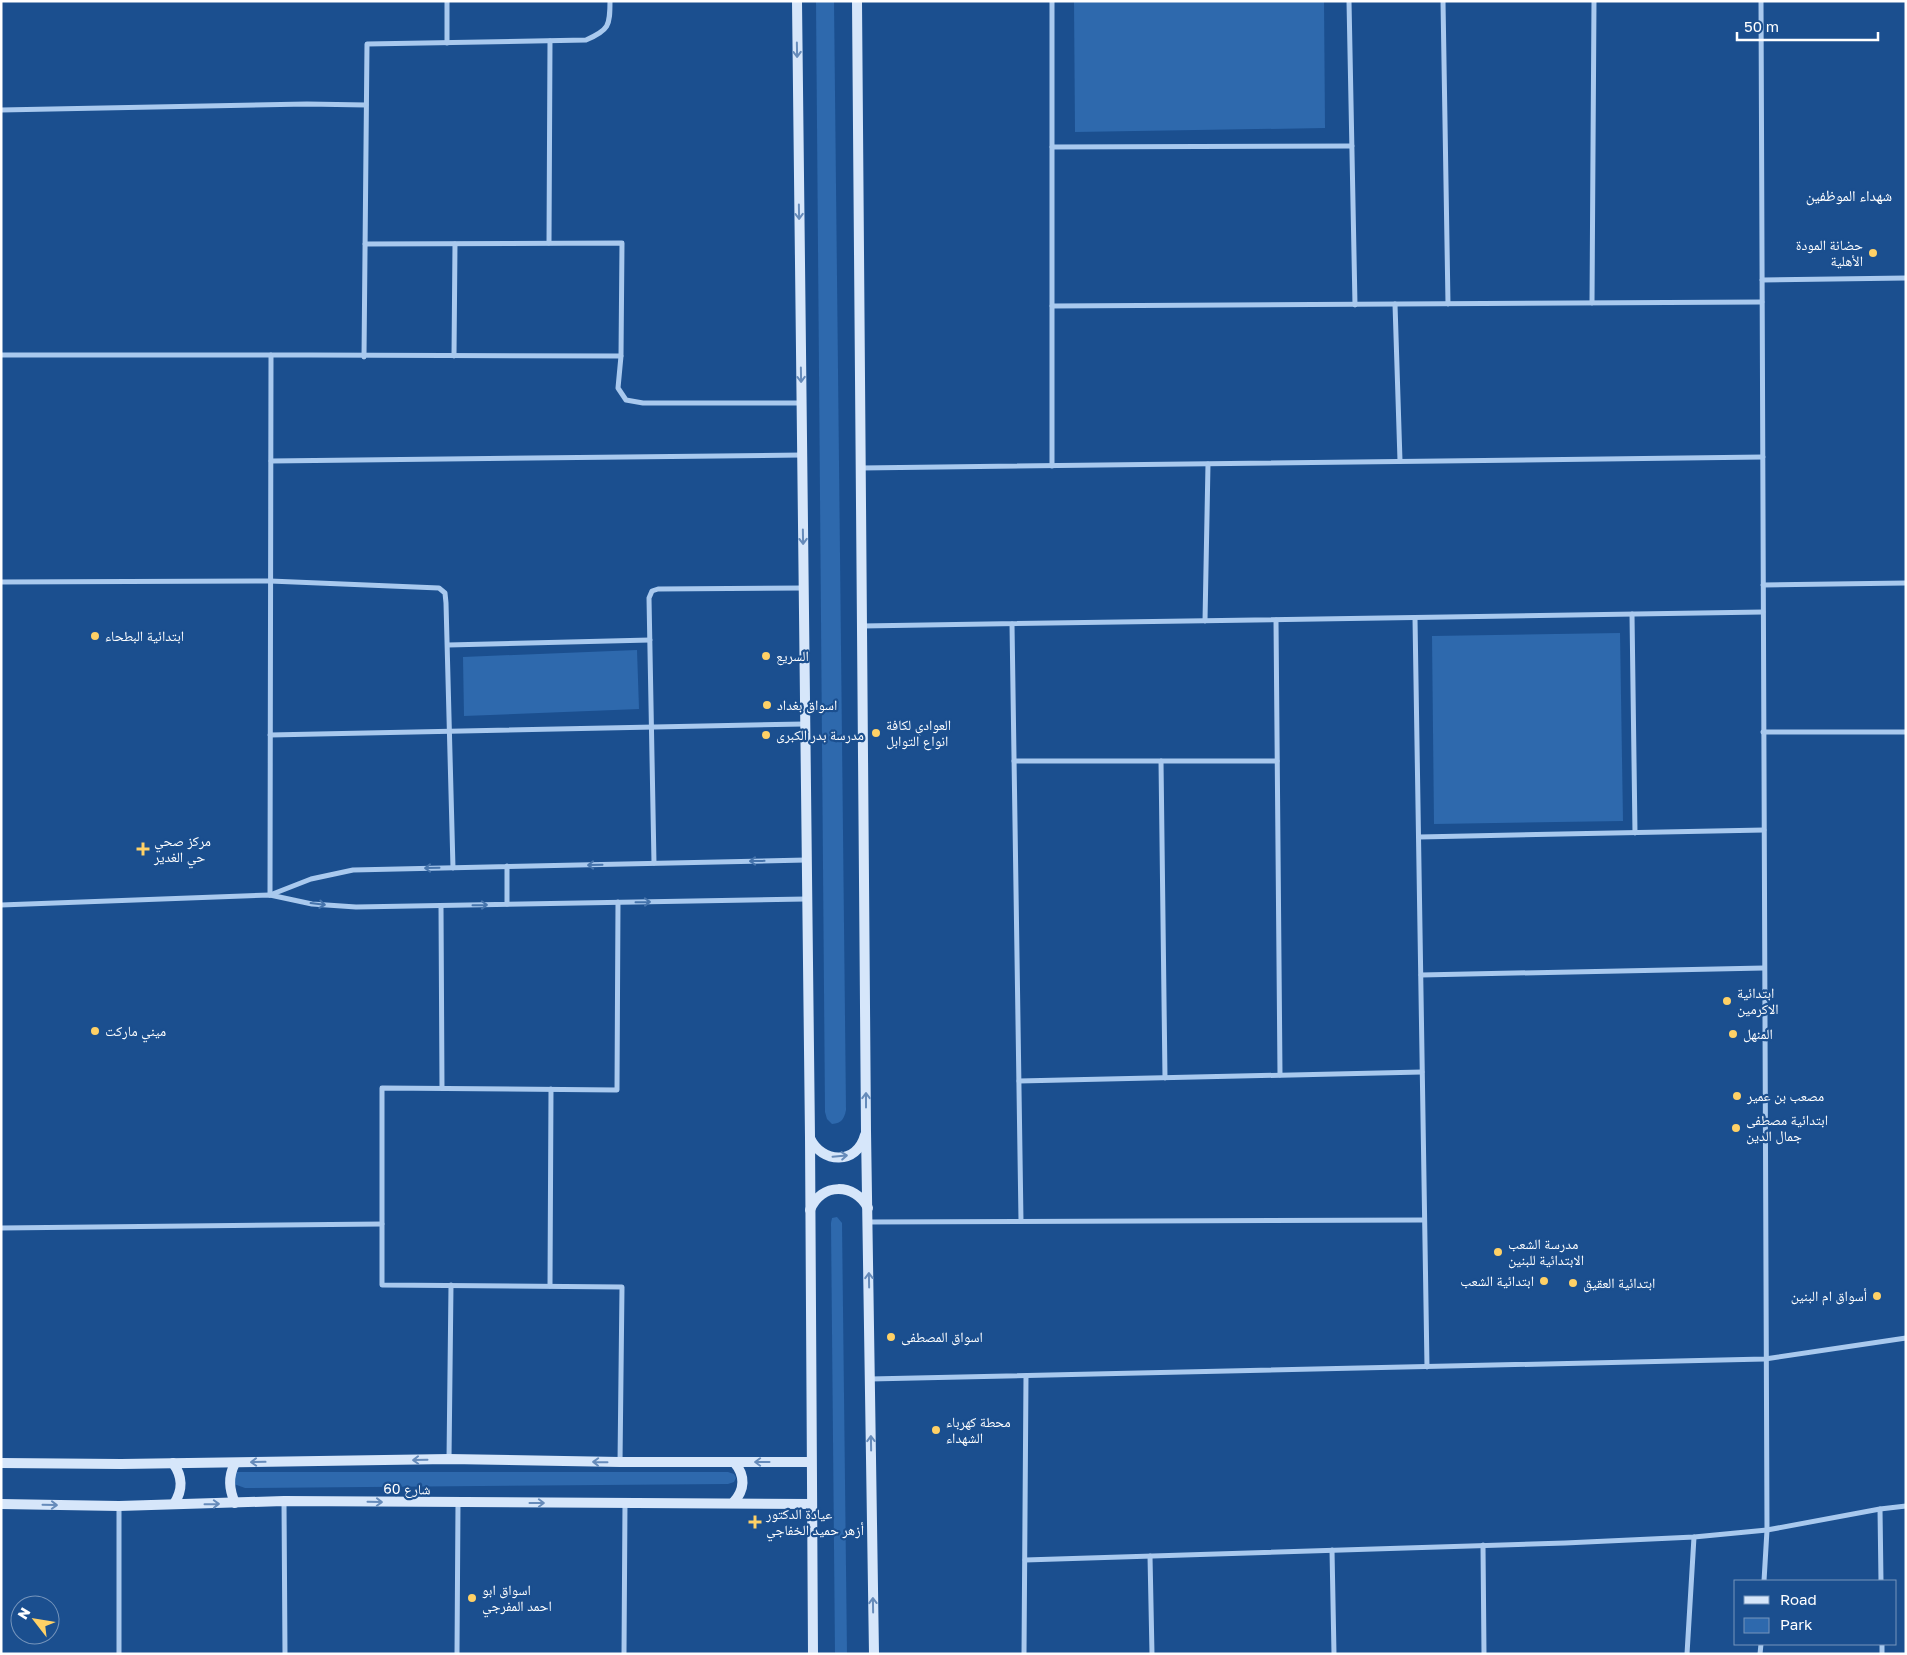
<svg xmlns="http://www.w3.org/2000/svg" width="1907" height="1655" font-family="'Golos Text','Noto Naskh Arabic',sans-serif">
	<rect width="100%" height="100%" fill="#1b4f8f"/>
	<g fill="#2e69ad">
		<path d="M816,1H834L846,1110C844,1119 842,1123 832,1124L827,1119L825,1112Z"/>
		<polygon points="1074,1 1324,1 1325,128 1075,132"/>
		<polygon points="1620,633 1623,821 1434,824 1432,636"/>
		<polygon points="637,650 639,709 464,716 463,657"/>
		<polygon points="837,1217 842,1223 847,1654 835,1654 831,1223 832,1218"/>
		<polygon points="237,1472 728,1472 734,1474 736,1478 734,1482 728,1484 245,1488 234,1484 233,1474"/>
	</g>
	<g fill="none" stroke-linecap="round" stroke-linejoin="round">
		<g stroke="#a9c9ee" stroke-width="5">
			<polyline points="447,1 447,43"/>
			<polyline points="1349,1 1355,305"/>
			<polyline points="1443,1 1448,304"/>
			<polyline points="1761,1 1767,1530 1764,1581"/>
			<polyline points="1,110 307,104 366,105"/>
			<polyline points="1052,147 1352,146"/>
			<polyline points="549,243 550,41"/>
			<polyline points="365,244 622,243 621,356"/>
			<polyline points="1762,280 1906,278"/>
			<polyline points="1592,303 1594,1"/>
			<polyline points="1395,304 1400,461"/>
			<polyline points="1052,306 1762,302"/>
			<path d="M1,355C208,354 414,356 621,356L618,388L626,400L643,403H801"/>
			<polyline points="454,356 455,244"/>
			<path d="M364,357L367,44L586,40C609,30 610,26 610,1"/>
			<polyline points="271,461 802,455"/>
			<polyline points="1052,466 1052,1"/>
			<polyline points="861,468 1763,457"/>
			<polyline points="1,582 270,581 439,588 445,593 446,603 453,868"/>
			<polyline points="1763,585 1906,583"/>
			<polyline points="1632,614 1635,833"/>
			<polyline points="1415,618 1427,1367"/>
			<polyline points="1276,620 1280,1075"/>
			<polyline points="1205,621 1208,464"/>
			<polyline points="1012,624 1021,1221"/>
			<polyline points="862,626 1763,612"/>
			<polyline points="448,645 650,640"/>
			<polyline points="1763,732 1906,732"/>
			<polyline points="270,735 804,724"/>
			<polyline points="1014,761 1277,761"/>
			<polyline points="1161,761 1165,1078"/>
			<polyline points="1419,837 1764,830"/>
			<polyline points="654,863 649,598 652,591 658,589 803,588"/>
			<polyline points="270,895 271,355"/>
			<polyline points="270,895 311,879 353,870 806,860"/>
			<polyline points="618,902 617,1090 382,1088 382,1285 622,1287 620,1462"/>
			<polyline points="507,904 507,866"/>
			<polyline points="1,905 270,895 312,904 356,907 806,899"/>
			<polyline points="441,906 442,1088"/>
			<polyline points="1421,975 1764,968"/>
			<polyline points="1019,1081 1422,1072"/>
			<polyline points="868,1222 1424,1220"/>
			<polyline points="1,1228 382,1224"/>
			<polyline points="550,1286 551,1089"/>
			<polyline points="870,1379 1765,1359 1906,1338"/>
			<polyline points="449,1459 451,1285"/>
			<polyline points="284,1501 285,1654"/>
			<polyline points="119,1506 119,1654"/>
			<polyline points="1880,1509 1881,1581"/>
			<polyline points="1483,1545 1484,1654"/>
			<polyline points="1332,1550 1334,1654"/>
			<polyline points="1150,1556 1152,1654"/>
			<polyline points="1025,1560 1565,1543 1694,1537 1767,1530 1880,1509 1906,1506"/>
			<polyline points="1882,1644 1882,1654"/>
			<polyline points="457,1654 458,1503"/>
			<polyline points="624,1654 625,1503"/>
			<polyline points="1024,1654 1026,1376"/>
			<polyline points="1687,1654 1694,1537"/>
			<polyline points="1760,1654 1761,1644"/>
		</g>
		<g stroke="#d6e6fa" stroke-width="10">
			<polyline points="797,1 810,1137 813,1654"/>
			<polyline points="857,1 866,1131 874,1654"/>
			<path d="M810,1138C822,1164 857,1165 865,1135"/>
			<path d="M810,1210C821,1182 855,1183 868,1208"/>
			<polyline points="1,1463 121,1464 449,1459 620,1462 811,1462"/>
			<path d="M173,1463C183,1477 183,1490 174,1504"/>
			<path d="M235,1463C228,1477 229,1489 235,1503"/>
			<path d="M733,1503C745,1490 746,1476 734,1462"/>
			<polyline points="1,1504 119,1506 284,1501 812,1504"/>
		</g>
	</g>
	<defs><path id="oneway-shaft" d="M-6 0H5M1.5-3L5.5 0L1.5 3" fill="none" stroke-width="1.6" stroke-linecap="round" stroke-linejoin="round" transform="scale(1.25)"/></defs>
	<g stroke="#668bba">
		<use href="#oneway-shaft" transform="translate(797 50) rotate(89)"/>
		<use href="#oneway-shaft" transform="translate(799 212) rotate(89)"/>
		<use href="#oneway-shaft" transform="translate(801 375) rotate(89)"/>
		<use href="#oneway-shaft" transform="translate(803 537) rotate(89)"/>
		<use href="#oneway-shaft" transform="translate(866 1100) rotate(-90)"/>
		<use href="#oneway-shaft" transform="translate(840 1156) rotate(-5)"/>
		<use href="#oneway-shaft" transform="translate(869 1280) rotate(-91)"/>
		<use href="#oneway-shaft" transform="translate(871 1443) rotate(-91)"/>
		<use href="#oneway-shaft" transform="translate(420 1460) rotate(179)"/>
		<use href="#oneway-shaft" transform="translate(258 1462) rotate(179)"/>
		<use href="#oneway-shaft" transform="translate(600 1462) rotate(-179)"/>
		<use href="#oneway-shaft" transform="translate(762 1462) rotate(180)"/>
		<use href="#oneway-shaft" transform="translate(375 1502) rotate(1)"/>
		<use href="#oneway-shaft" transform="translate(537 1503)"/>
		<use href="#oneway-shaft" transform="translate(212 1504) rotate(-1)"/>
		<use href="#oneway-shaft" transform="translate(50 1505) rotate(1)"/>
		<use href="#oneway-shaft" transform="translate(873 1605) rotate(-91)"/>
	</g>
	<g stroke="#4674ac">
		<use href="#oneway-shaft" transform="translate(757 861) rotate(179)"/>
		<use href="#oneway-shaft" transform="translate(595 865) rotate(179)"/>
		<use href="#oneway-shaft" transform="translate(432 868) rotate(179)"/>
		<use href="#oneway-shaft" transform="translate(643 902) rotate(-1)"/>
		<use href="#oneway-shaft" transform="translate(318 904) rotate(7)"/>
		<use href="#oneway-shaft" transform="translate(480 905) rotate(-1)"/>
	</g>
	<g fill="#ffd166" stroke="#1b4f8f" stroke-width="2">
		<circle cx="1873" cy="253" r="5"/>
		<circle cx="95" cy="636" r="5"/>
		<circle cx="766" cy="656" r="5"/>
		<circle cx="767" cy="705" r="5"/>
		<circle cx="876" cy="733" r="5"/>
		<circle cx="766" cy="735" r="5"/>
		<path d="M140.5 841.5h5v5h5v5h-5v5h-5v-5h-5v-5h5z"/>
		<circle cx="1727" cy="1001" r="5"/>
		<circle cx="95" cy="1031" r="5"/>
		<circle cx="1733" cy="1034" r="5"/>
		<circle cx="1737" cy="1096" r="5"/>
		<circle cx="1736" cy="1128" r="5"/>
		<circle cx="1498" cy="1252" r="5"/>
		<circle cx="1544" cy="1281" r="5"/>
		<circle cx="1573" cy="1283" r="5"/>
		<circle cx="1877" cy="1296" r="5"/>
		<circle cx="891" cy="1337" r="5"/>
		<circle cx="936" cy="1430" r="5"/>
		<path d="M752.5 1514.5h5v5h5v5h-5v5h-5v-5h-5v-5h5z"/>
		<circle cx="472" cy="1598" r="5"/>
	</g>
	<g text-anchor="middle" stroke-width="4.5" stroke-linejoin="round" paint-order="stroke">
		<g font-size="14" fill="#fff" stroke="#1b4f8f" text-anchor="start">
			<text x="1863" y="250" text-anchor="end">حضانة المودة<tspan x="1863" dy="16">الأهلية</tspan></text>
			<text x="105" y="641">ابتدائية البطحاء</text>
			<text x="776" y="661">السريع</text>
			<text x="777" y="710">اسواق بغداد</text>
			<text x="886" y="730">العوادي لكافة<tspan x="886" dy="16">انواع التوابل</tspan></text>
			<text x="776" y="740">مدرسة بدر الكبرى</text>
			<text x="154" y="846">مركز صحي<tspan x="154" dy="16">حي الغدير</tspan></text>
			<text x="1737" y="998">ابتدائية<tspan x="1737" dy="16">الاكرمين</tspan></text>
			<text x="105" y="1036">ميني ماركت</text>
			<text x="1743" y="1039">المنهل</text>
			<text x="1747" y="1101">مصعب بن عمير</text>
			<text x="1746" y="1125">ابتدائية مصطفى<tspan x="1746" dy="16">جمال الدين</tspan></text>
			<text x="1508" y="1249">مدرسة الشعب<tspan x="1508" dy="16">الابتدائية للبنين</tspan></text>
			<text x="1534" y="1286" text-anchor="end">ابتدائية الشعب</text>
			<text x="1583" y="1288">ابتدائية العقيق</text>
			<text x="1867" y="1301" text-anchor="end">أسواق ام البنين</text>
			<text x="901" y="1342">اسواق المصطفى</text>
			<text x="946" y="1427">محطة كهرباء<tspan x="946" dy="16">الشهداء</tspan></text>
			<text x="766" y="1519">عيادة الدكتور<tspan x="766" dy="16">أزهر حميد الخفاجي</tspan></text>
			<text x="482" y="1595">اسواق ابو<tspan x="482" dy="16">احمد المفرجي</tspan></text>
		</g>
		<g font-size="14" fill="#fff" stroke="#1b4f8f">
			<text transform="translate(407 1489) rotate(1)" y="5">شارع 60</text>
		</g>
		<g font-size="15" fill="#fff" stroke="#1b4f8f">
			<text x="1849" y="201">شهداء الموظفين</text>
		</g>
	</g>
	<rect width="1907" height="1655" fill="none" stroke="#ffffff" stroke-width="5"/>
	<rect x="1734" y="1580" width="162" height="65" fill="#1b4f8f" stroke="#7695bc"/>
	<rect x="1744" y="1596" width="25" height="8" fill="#d6e6fa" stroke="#7695bc"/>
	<text x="1780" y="1605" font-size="15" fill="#ffffff">Road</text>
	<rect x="1744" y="1618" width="25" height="15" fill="#2e69ad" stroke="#7695bc"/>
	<text x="1780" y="1630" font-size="15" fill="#ffffff">Park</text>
	<g transform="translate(35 1620) rotate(301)"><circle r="24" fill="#1b4f8f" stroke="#7695bc"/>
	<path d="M0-4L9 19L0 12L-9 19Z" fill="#ffd166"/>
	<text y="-8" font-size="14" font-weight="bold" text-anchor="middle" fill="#ffffff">N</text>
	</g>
	<path d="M1737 32v8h141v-8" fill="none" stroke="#ffffff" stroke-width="2.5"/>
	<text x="1744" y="32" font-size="15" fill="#ffffff" stroke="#1b4f8f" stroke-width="4" paint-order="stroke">50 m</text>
</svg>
